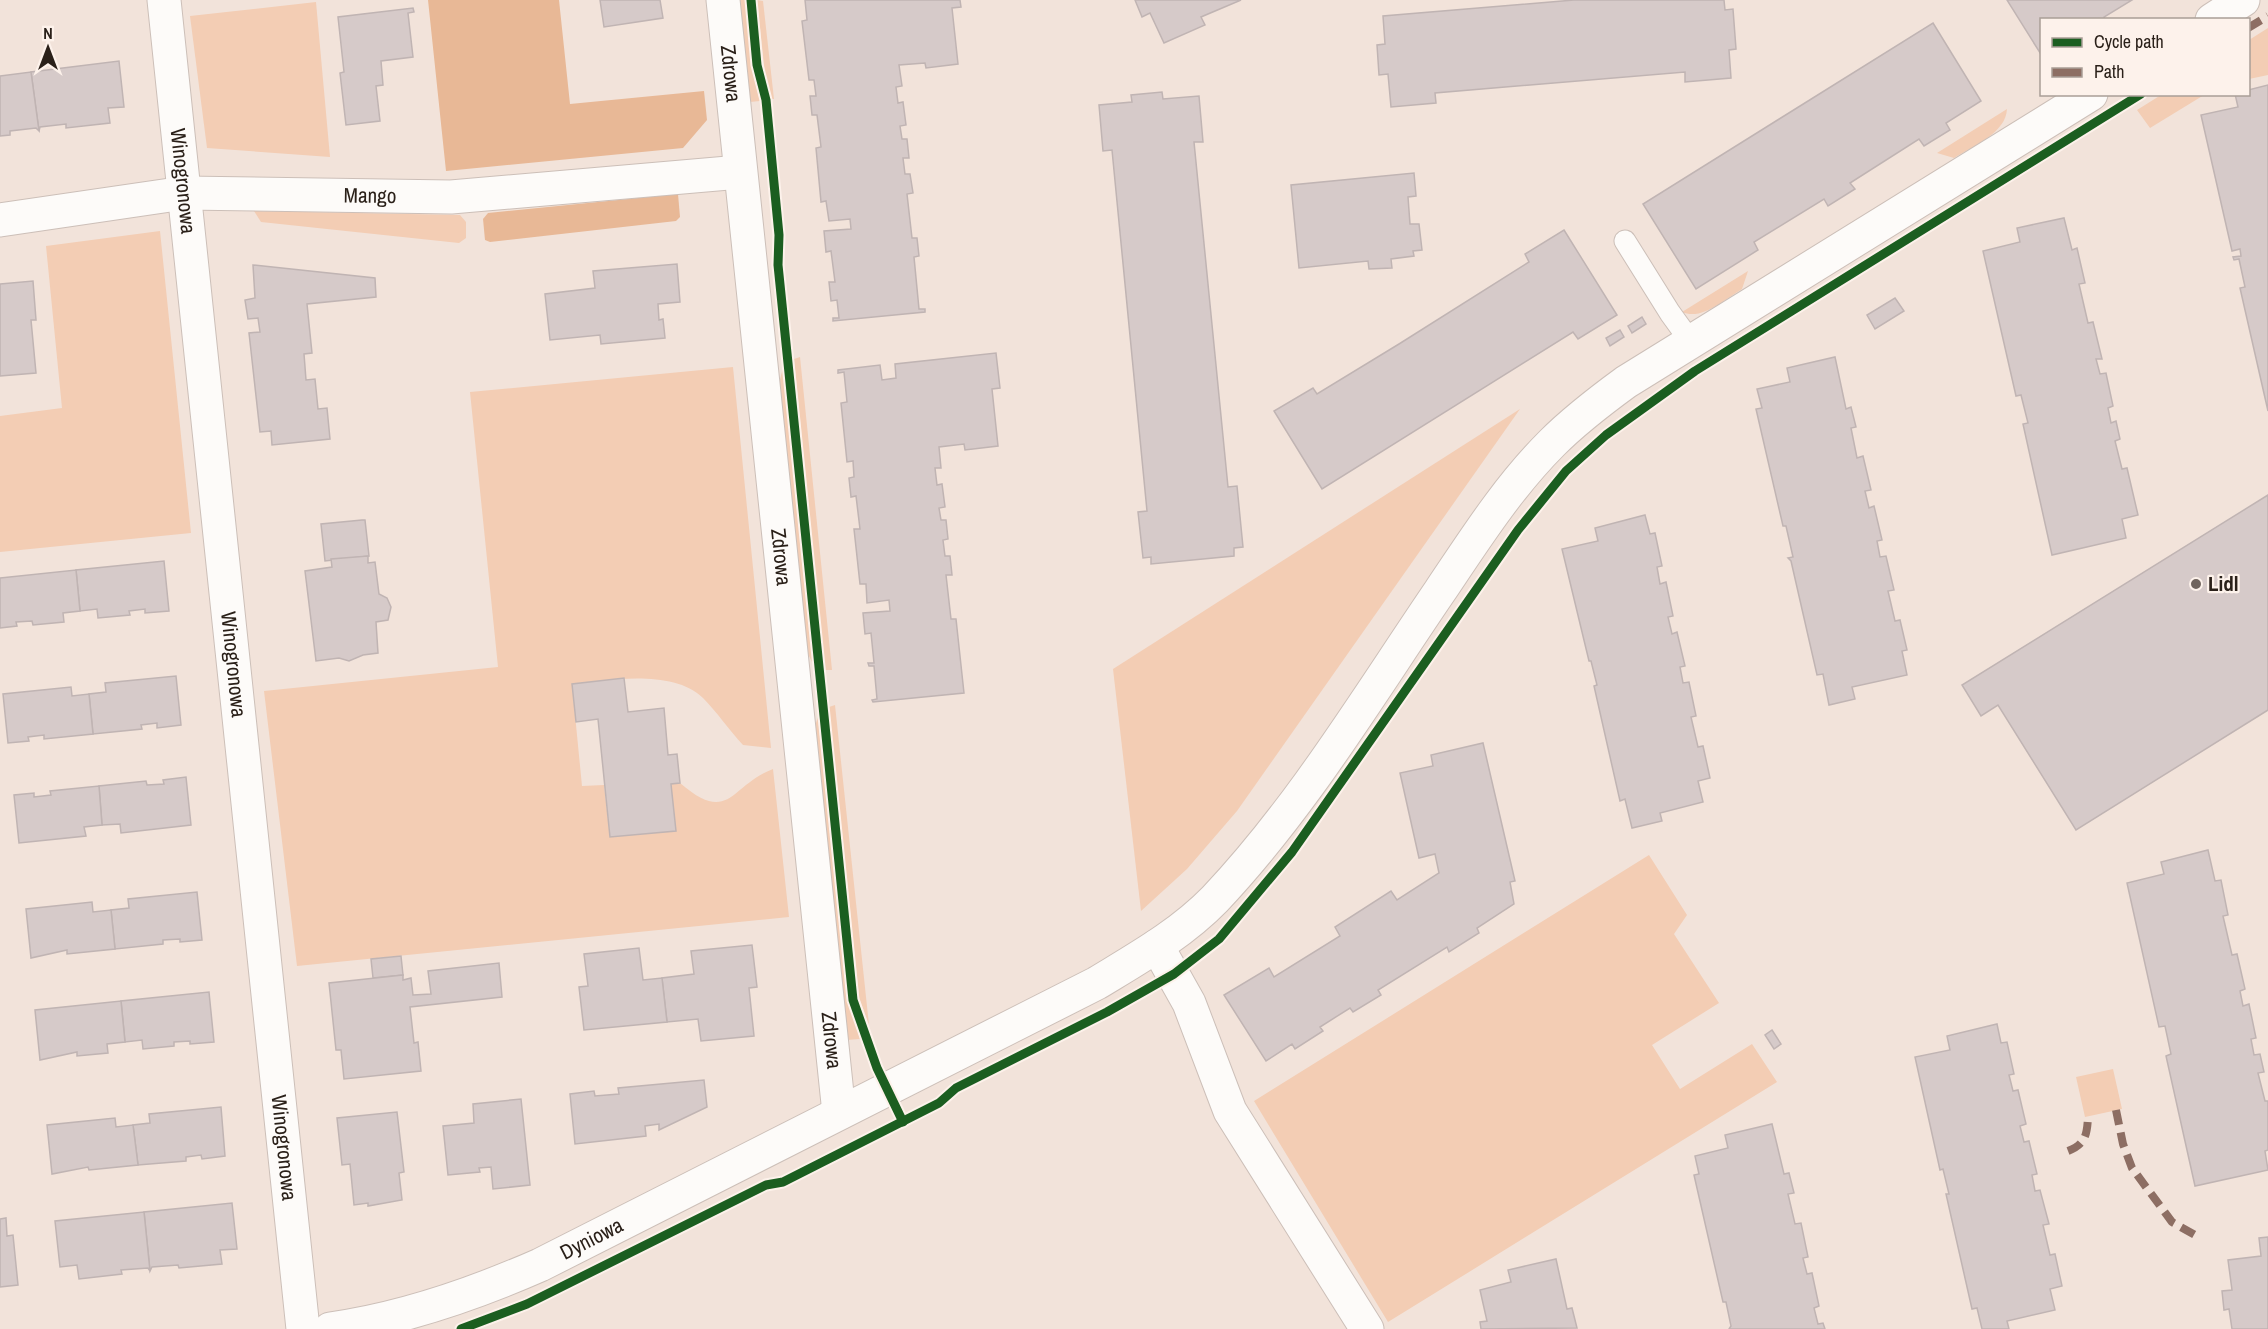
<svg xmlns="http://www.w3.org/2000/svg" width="2268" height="1329" font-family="'Archivo Narrow',sans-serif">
	<rect width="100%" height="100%" fill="#f2e3da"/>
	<g fill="#f3cdb4">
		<polygon points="740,0 745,0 753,74 760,101 750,102"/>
		<polygon points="757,0 763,1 774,99 771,99 765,74"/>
		<polygon points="316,2 330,157 207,148 190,16"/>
		<polygon points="2268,28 2268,75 2249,79 2249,40"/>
		<polygon points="2161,95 2161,94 2204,95 2150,128 2137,110"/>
		<path d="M2007,109C2006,133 1973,146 1954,158L1937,153Z"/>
		<polygon points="254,211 460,215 466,222 466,238 459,243 261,222"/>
		<polygon points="160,231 191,533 0,552 0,416 62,408 46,246"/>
		<path d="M1748,271L1742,289C1725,299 1702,321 1682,312Z"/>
		<polygon points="800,357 832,670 825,670 794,359"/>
		<path d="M733,367L771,748L743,745C729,730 717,712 703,698C673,669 610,680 572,684L582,786L604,785L610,837L676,831L671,784L680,783C730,826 730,785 773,769L789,917L297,966L264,691L498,667L470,392Z"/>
		<polygon points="783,368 813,664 806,650 779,383"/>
		<polygon points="1520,409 1237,811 1187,869 1141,911 1113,669"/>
		<polygon points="835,705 869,1025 859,997 829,707"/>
		<polygon points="818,717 847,999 860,1039 847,1040 815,726"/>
		<polygon points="1649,855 1687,915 1674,934 1719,1003 1652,1045 1680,1089 1752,1044 1777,1082 1388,1322 1254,1101"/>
		<polygon points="2113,1069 2122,1109 2085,1117 2076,1077"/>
	</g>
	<g fill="#e8b896">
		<polygon points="428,0 559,0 570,104 704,91 707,120 683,148 446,171"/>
		<polygon points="678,194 680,217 676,221 490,242 485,240 483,219 488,213"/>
	</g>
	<g fill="#d6cac9" stroke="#c0b4b3" stroke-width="1.5">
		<polygon points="600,0 660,0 663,18 604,27"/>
		<polygon points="805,0 960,0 961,7 952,8 958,64 926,68 925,63 899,65 902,86 896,87 898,103 903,102 906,125 900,126 902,139 907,139 909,158 903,158 905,174 910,174 913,193 907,194 912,238 917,238 919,256 914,257 919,309 925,309 925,312 833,321 833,318 839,318 837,300 831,301 829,282 835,282 831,251 826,252 824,231 851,229 850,219 829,221 826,201 821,202 816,148 821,147 817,115 812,115 810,96 816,96 814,80 809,80 802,21 807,20"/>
		<polygon points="1135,0 1241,0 1201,17 1205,25 1164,43 1150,13 1142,17"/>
		<polygon points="1574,0 1724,0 1725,10 1733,9 1736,49 1729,50 1731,78 1685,82 1685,72 1435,93 1436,103 1391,107 1388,74 1379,75 1377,45 1385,44 1383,16"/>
		<polygon points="2007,0 2132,0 2104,17 2105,20 2042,20 2042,56"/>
		<polygon points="413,8 414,12 408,13 413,57 381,61 383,85 376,86 380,121 346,125 340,73 344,72 338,17"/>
		<polygon points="1933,23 1981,101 1946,123 1950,130 1924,146 1919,139 1850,183 1855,189 1828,206 1824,199 1754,242 1758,250 1696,289 1643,204"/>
		<polygon points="119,61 124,107 108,108 110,123 66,128 66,124 40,127 39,131 31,72"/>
		<polygon points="31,72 39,131 36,128 10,131 10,135 0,136 0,76"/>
		<polygon points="2268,85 2268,411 2240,288 2245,287 2239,259 2234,260 2233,257 2241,256 2240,249 2232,251 2201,115 2238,107 2235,94 2248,94 2248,90"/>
		<polygon points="1162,92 1163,99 1199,96 1203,142 1194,142 1228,487 1237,486 1243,547 1234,548 1234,556 1151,564 1151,557 1143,558 1138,512 1147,511 1112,150 1103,151 1099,105 1132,102 1131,95"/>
		<polygon points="1414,173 1416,196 1408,197 1410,224 1419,224 1422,250 1413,251 1414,256 1391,259 1392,268 1369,269 1368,261 1299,268 1291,185"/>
		<polygon points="2064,218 2072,250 2077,248 2085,283 2079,284 2088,323 2093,322 2102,359 2096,359 2100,374 2106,373 2113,406 2108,408 2111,423 2116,421 2120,439 2115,441 2122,469 2127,468 2138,515 2122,519 2126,538 2052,555 2023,424 2028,423 2021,395 2016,396 1983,251 2020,242 2017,228"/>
		<polygon points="1564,230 1617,315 1578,339 1573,332 1322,489 1274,411 1313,388 1317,394 1399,344 1529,262 1525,254"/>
		<polygon points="677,264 680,302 658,304 659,320 663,319 665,338 601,344 600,335 550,340 545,294 595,288 593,271"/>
		<polygon points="253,265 375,278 376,297 307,304 312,353 304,354 306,380 315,379 318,409 327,408 330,439 272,445 271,431 260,432 249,333 260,332 258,318 248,319 245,300 255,298"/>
		<polygon points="33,281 36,320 31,320 36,373 0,376 0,284"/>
		<polygon points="1895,298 1904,311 1875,329 1867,315"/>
		<polygon points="1642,317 1646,324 1632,333 1628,326"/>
		<polygon points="1620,330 1624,337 1610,346 1606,338"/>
		<polygon points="996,353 1000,388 992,389 998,446 965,450 964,444 939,447 941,468 935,468 937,485 942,484 945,507 939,508 941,520 946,520 948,539 943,540 945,556 950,556 952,575 946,575 951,619 956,619 964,693 873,702 872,700 877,699 874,666 869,666 868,663 874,663 871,633 865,634 863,613 890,611 889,600 867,603 866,584 860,584 854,529 860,529 856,496 851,497 849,478 854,477 853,461 847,462 841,403 847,402 844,372 838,373 838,370 880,365 882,380 896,378 895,364"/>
		<polygon points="1835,357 1846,409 1851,407 1856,427 1851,428 1857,458 1863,456 1871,490 1865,491 1869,508 1874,506 1882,540 1877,541 1880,557 1886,556 1894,590 1888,591 1895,621 1900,620 1907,650 1902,651 1907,675 1852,687 1855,699 1829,705 1823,674 1817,675 1791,561 1788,558 1793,557 1786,526 1783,526 1756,409 1762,408 1757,389 1790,382 1787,368"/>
		<polygon points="2268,495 2268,710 2076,830 1998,705 1981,716 1962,685"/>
		<polygon points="1645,515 1650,534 1655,533 1662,566 1657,567 1660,584 1666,582 1673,616 1668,617 1672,634 1677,632 1685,666 1680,667 1683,683 1689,682 1696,716 1691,717 1698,747 1703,746 1710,778 1698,781 1703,802 1660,813 1662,821 1632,828 1625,799 1620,801 1594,686 1597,685 1591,661 1589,661 1562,549 1598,541 1595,528"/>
		<polygon points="362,520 365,520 369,556 325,561 321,524"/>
		<polygon points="368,556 368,563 375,562 379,594 387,598 391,607 388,620 376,622 378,653 363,655 349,661 339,658 316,661 305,571 332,567 331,559"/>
		<polygon points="164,561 169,611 145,613 145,609 129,611 130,615 98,618 97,609 80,611 76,570"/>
		<polygon points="76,570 80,611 63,613 64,622 33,625 32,621 16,622 17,626 0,628 0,578"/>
		<polygon points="176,676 181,725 157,728 157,723 141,725 142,729 93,734 89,694 106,692 105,683"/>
		<polygon points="624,678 628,712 664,708 668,755 677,754 680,783 671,784 676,831 610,837 598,719 576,722 572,684"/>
		<polygon points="71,687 72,696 89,694 93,734 44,739 44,735 28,737 29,741 8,743 3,694"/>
		<polygon points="1483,743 1515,881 1510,882 1514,904 1477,928 1479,933 1449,952 1447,947 1378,990 1381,995 1353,1012 1350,1008 1320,1027 1323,1031 1295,1049 1292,1044 1266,1061 1224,995 1269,968 1274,977 1340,936 1335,927 1391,891 1397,900 1439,873 1435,854 1419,858 1400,773 1433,766 1431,755"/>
		<polygon points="186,777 191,825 121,833 120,824 102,825 99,786 146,781 147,785 164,784 163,780"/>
		<polygon points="99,786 102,825 84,827 86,836 19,843 14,795 34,793 34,797 51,795 50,791"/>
		<polygon points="2208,850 2215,881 2221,880 2228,915 2223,916 2232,955 2237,954 2245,989 2240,991 2243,1006 2249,1004 2256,1038 2251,1039 2254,1055 2260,1054 2264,1072 2258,1073 2265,1101 2268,1101 2268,1150 2265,1151 2268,1170 2195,1186 2166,1056 2171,1054 2165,1026 2159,1027 2127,883 2164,874 2161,862"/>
		<polygon points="197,892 202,940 180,942 180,939 163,940 163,944 115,949 111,910 129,908 128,899"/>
		<polygon points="92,902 93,912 111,910 115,949 67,954 67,950 31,958 26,909"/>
		<polygon points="752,945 757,987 749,988 754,1036 701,1041 698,1019 667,1022 662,978 694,974 691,951"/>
		<polygon points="639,948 643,980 662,978 667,1022 584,1030 579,987 588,986 584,954"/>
		<polygon points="401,956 403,975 373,978 371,959"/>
		<polygon points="499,963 502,997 410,1007 414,1043 418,1042 421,1071 344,1079 341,1050 336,1050 329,983 403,975 403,980 411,978 413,995 431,994 428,971"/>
		<polygon points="209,992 214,1042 190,1044 190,1041 174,1042 174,1046 143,1049 142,1040 125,1042 121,1001"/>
		<polygon points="121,1001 125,1042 107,1044 108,1053 77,1056 77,1052 40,1060 35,1010"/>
		<polygon points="1997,1024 2001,1043 2007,1042 2014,1074 2009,1075 2013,1091 2018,1090 2026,1124 2020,1126 2024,1142 2029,1141 2037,1174 2032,1175 2035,1191 2040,1190 2049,1224 2043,1225 2050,1255 2055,1254 2062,1286 2050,1289 2055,1310 2007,1321 2009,1329 1982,1329 1977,1308 1972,1309 1946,1194 1949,1194 1943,1169 1940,1170 1915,1057 1950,1050 1947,1036"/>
		<polygon points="1772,1030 1781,1044 1774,1049 1765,1035"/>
		<polygon points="704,1080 707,1107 659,1130 659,1124 645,1126 646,1136 575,1144 570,1094 594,1091 595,1096 619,1094 618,1088"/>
		<polygon points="521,1099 530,1185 493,1189 491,1167 479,1168 480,1172 448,1175 443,1126 474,1123 473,1104"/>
		<polygon points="221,1107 225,1156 202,1159 201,1155 186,1157 186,1161 138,1165 133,1125 150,1123 149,1114"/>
		<polygon points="397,1112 404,1172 399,1173 402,1200 368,1206 368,1203 354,1205 350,1164 342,1165 337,1118"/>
		<polygon points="115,1118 116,1127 133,1125 138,1165 89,1170 88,1167 52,1174 47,1125"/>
		<polygon points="1772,1124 1784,1174 1789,1173 1794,1193 1788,1194 1795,1224 1801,1223 1808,1257 1803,1258 1807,1274 1812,1273 1819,1306 1814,1308 1818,1324 1823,1323 1825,1329 1729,1329 1731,1326 1726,1302 1723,1302 1694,1175 1699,1174 1695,1156 1728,1148 1725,1135"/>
		<polygon points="232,1203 237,1249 220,1250 222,1264 179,1268 178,1265 152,1267 150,1271 144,1212"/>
		<polygon points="144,1212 150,1271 148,1268 121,1270 122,1274 79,1279 77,1265 60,1267 55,1221"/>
		<polygon points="6,1218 7,1236 13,1235 18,1285 0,1287 0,1219"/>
		<polygon points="2268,1237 2268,1329 2232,1329 2229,1309 2224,1310 2222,1291 2232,1290 2228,1260 2261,1256 2259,1238"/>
		<polygon points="1556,1259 1567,1309 1572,1308 1577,1328 1481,1329 1480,1322 1487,1321 1480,1290 1511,1282 1508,1270"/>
	</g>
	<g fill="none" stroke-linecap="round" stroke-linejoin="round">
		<defs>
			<polyline id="lane" points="1625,241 1670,313 1691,342"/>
			<g id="street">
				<path id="s1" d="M164,0L303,1329"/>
				<path id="s2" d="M723,0L839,1113"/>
				<polyline points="2212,20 2243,0"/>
				<path id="s3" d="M0,220L184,193L451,197L740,172"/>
				<polyline points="1157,946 1189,1003 1230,1111 1367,1329"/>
				<path id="s4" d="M330,1329C402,1319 474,1294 540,1265L1097,983C1138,958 1181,934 1215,899C1302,807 1369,695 1440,591C1475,539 1508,487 1552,443C1575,420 1600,401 1626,382L2091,94"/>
			</g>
		</defs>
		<use href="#lane" stroke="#ccbfb8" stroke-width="23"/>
		<use href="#street" stroke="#ccbfb8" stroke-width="35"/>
		<use href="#lane" stroke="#fdfbf9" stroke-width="21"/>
		<use href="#street" stroke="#fdfbf9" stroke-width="33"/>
		<g stroke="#8d6e63" stroke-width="8" stroke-dasharray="15 8" stroke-linecap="butt">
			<polyline points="2248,28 2268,16"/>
			<polyline points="2116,1110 2123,1144 2132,1168 2172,1222 2195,1235"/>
			<path d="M2068,1151C2086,1144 2087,1134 2088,1117"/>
		</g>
		<defs>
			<g id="cycleway">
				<polyline points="751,0 757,65 766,100 779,235 778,265 853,1000 877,1068 903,1122"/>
				<polyline points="461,1329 527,1304 766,1185 783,1182 939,1103 956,1088 1107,1012 1174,974 1219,939 1292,852 1518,530 1566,471 1606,435 1695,371 2141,94"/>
			</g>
		</defs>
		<use href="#cycleway" stroke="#fdf2eb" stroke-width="13"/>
		<use href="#cycleway" stroke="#1b5e20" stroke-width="9"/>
	</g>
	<circle fill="#70645d" stroke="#fdf2eb" stroke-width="2" cx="2196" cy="584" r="6"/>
	<g text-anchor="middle" stroke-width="4.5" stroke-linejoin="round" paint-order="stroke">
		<g font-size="21" fill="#2a2019" stroke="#fdf2eb">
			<text dy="7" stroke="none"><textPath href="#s2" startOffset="74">Zdrowa</textPath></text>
			<text dy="7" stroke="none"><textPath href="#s1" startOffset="182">Winogronowa</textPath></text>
			<text dy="7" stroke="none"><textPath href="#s3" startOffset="372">Mango</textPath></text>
			<text dy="7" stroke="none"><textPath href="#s2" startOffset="560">Zdrowa</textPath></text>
			<text dy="7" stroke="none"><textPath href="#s1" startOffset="668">Winogronowa</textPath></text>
			<text dy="7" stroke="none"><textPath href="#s2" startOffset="1046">Zdrowa</textPath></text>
			<text dy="7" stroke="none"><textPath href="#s1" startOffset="1154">Winogronowa</textPath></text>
			<text dy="7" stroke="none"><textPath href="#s4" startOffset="278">Dyniowa</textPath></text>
		</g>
		<g font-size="21" font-weight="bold" fill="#2a2019" stroke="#fdf2eb" text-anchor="start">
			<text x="2208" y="591">Lidl</text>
		</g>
	</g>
	<rect x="2040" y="18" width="210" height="78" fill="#fdf2eb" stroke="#a99e97" stroke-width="1.5"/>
	<rect x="2052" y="38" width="30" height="9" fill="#1b5e20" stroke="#a99e97" stroke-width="1.5"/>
	<text x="2094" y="48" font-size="18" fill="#2a2019">Cycle path</text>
	<rect x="2052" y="68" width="30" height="9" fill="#8d6e63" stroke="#a99e97" stroke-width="1.5"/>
	<text x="2094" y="78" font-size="18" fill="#2a2019">Path</text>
	<g transform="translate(48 48)" stroke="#fdf2eb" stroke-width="4.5" paint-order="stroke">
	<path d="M0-4.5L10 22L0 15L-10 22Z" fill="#2a2019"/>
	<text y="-9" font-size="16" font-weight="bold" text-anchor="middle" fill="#2a2019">N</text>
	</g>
</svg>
